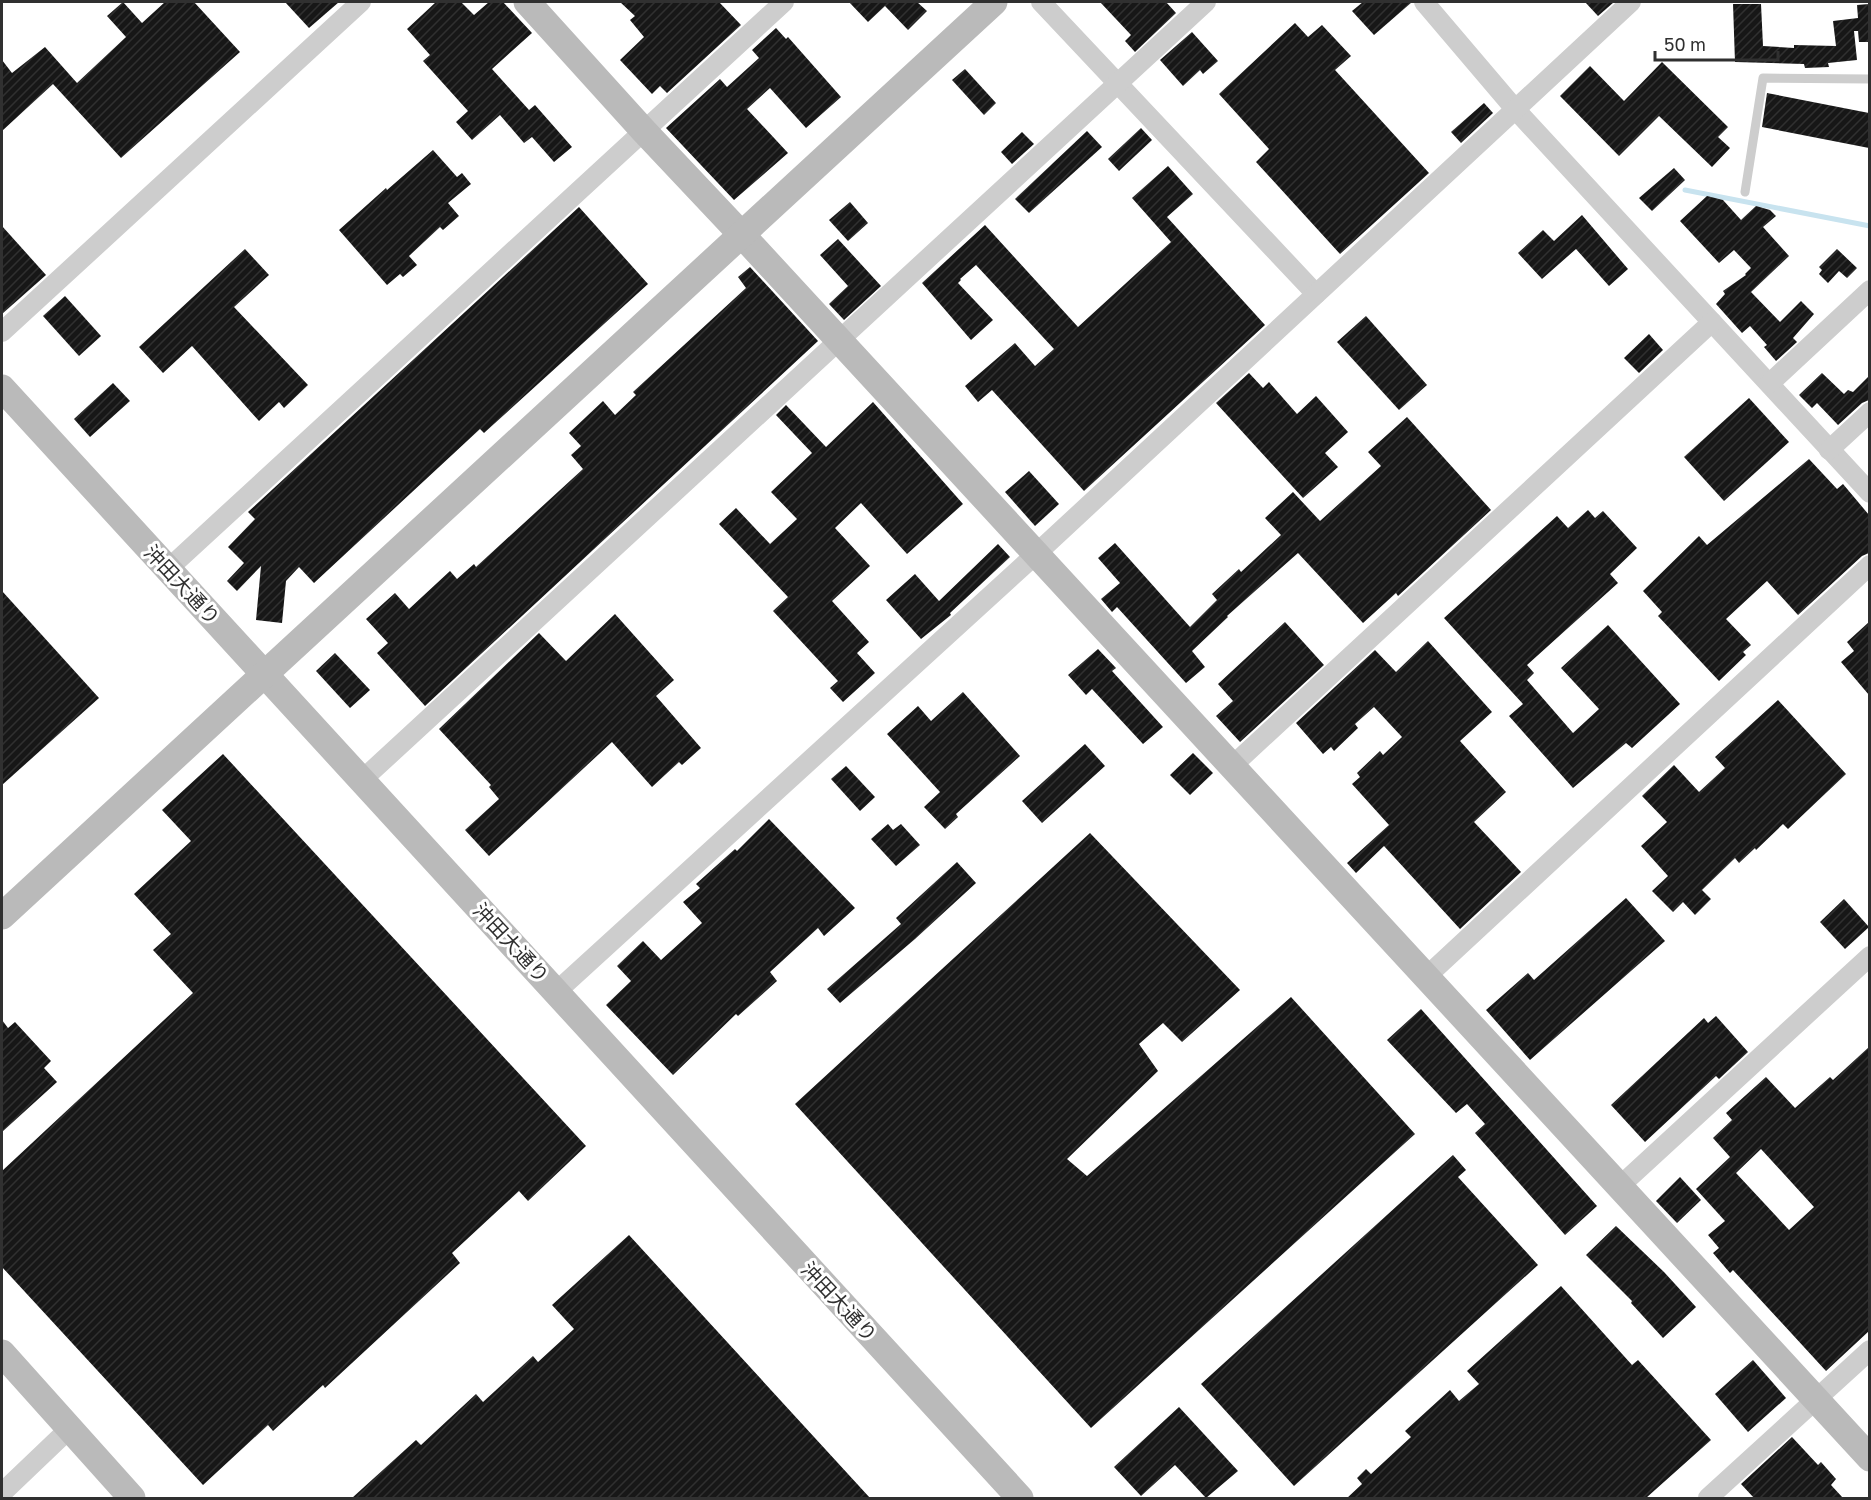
<svg xmlns="http://www.w3.org/2000/svg" width="1871" height="1500" font-family="'Golos Text','Noto Sans JP',sans-serif">
	<defs>
		<pattern id="building-hatch" width="6" height="6" patternUnits="userSpaceOnUse" patternTransform="scale(1.5)"><rect width="6" height="6" fill="#171717"/><path d="M-1 1l2-2M0 6l6-6M5 7l2-2" fill="none" stroke="#303030"/></pattern>
	</defs>
	<rect width="100%" height="100%" fill="#fff"/>
	<g fill="none" stroke-linecap="round" stroke-linejoin="round">
		<polyline stroke="#c8e3ef" stroke-width="5" points="1685,190 1870,226"/>
	</g>
	<g fill="url(#building-hatch)" fill-rule="evenodd">
		<polygon points="123,2 142,23 165,2 194,2 240,52 121,158 53,84 2,131 2,60 12,73 45,47 77,83 126,37 107,16"/>
		<polygon points="285,2 339,2 309,28"/>
		<polygon points="436,2 461,2 474,15 489,2 503,2 532,33 492,69 529,110 535,105 572,147 554,162 532,137 524,143 500,115 472,140 456,122 468,111 423,61 430,55 407,29"/>
		<polygon points="620,2 719,2 741,25 667,93 660,86 652,94 620,60 644,37 630,20 635,16"/>
		<polygon points="849,2 917,2 927,11 908,30 885,6 868,22"/>
		<polygon points="1100,2 1166,2 1176,13 1135,52 1125,41 1131,35"/>
		<polygon points="1363,2 1412,2 1374,35 1352,11"/>
		<polygon points="1585,2 1614,2 1598,16"/>
		<polygon points="1733,4 1761,4 1763,46 1794,48 1794,45 1836,46 1833,21 1858,18 1857,5 1869,4 1869,42 1859,42 1858,31 1854,31 1857,60 1828,63 1829,67 1805,68 1804,64 1735,62"/>
		<polygon points="1295,23 1308,37 1322,25 1351,56 1335,70 1429,173 1340,254 1256,162 1269,149 1219,94"/>
		<polygon points="776,28 786,39 788,37 841,97 806,128 770,88 747,109 788,153 734,200 666,128 720,79 727,87 759,58 752,50"/>
		<polygon points="1192,32 1218,61 1203,74 1200,70 1183,86 1160,60"/>
		<polygon points="1662,62 1728,127 1718,137 1730,148 1712,167 1659,116 1619,156 1560,96 1590,66 1624,101"/>
		<polygon points="965,69 996,103 984,115 952,80"/>
		<polygon points="1767,93 1869,113 1869,148 1762,127"/>
		<polygon points="1484,103 1493,113 1461,143 1451,132"/>
		<polygon points="1141,128 1152,140 1119,171 1108,159"/>
		<polygon points="1087,131 1102,147 1029,213 1015,199"/>
		<polygon points="1022,132 1034,144 1012,164 1001,152"/>
		<polygon points="433,150 457,177 462,173 471,184 448,203 459,216 443,230 440,227 409,256 417,265 403,277 400,274 387,285 339,230 386,188 387,190"/>
		<polygon points="1168,166 1193,194 1167,217 1265,325 1084,491 992,390 978,402 965,386 1015,343 1035,366 1054,349 976,265 960,279 961,280 958,283 993,320 971,340 922,283 985,225 1078,327 1171,242 1132,198"/>
		<polygon points="1674,168 1685,180 1652,211 1639,198"/>
		<polygon points="1707,196 1723,200 1741,220 1756,206 1770,210 1776,216 1763,227 1789,256 1751,292 1780,322 1801,301 1814,314 1793,338 1797,342 1776,361 1764,347 1767,345 1750,326 1742,333 1716,304 1725,294 1723,291 1746,275 1745,274 1751,268 1734,250 1719,263 1680,221"/>
		<polygon points="850,202 868,223 848,241 829,220"/>
		<polygon points="579,207 648,284 484,433 480,429 314,583 299,567 286,581 282,623 256,620 261,566 237,591 227,581 244,563 228,547 255,519 248,512"/>
		<polygon points="1582,215 1628,269 1609,286 1576,249 1542,279 1518,253 1543,230 1554,241"/>
		<polygon points="2,226 46,275 2,314"/>
		<polygon points="838,239 881,286 844,320 829,304 848,286 820,255"/>
		<polygon points="245,249 269,275 234,307 308,385 284,408 279,402 259,421 192,346 163,373 139,347"/>
		<polygon points="1837,249 1857,268 1847,278 1839,271 1828,283 1819,274 1822,270 1819,267"/>
		<polygon points="750,267 818,341 425,706 377,653 388,643 366,619 395,593 409,609 450,571 457,579 474,564 476,567 583,469 571,455 581,446 569,433 603,401 615,415 636,395 633,392 746,288 738,277"/>
		<polygon points="65,296 101,336 79,356 43,316"/>
		<polygon points="1366,316 1427,385 1399,410 1337,342"/>
		<polygon points="1649,334 1663,350 1639,373 1624,358"/>
		<polygon points="1249,373 1263,388 1269,382 1297,414 1316,396 1348,432 1325,453 1338,467 1303,498 1216,403"/>
		<polygon points="1822,373 1844,394 1848,390 1853,392 1869,376 1869,400 1862,403 1838,425 1817,403 1812,408 1799,395"/>
		<polygon points="113,383 130,401 90,437 74,419"/>
		<polygon points="1749,398 1789,442 1724,501 1684,457"/>
		<polygon points="873,402 963,504 907,554 861,503 835,528 870,566 832,601 869,642 857,653 875,673 843,702 830,688 838,681 773,611 788,597 719,524 736,508 770,544 797,519 771,492 812,453 776,415 786,405 826,447"/>
		<polygon points="1407,417 1491,510 1398,596 1396,593 1363,623 1298,553 1227,616 1228,617 1192,651 1205,667 1186,683 1117,607 1112,612 1101,599 1120,583 1098,558 1115,543 1190,627 1217,600 1212,594 1239,569 1241,572 1281,535 1265,518 1293,492 1320,521 1381,466 1368,452"/>
		<polygon points="1809,459 1837,489 1843,484 1869,515 1869,553 1862,556 1798,615 1767,581 1726,619 1751,645 1743,652 1746,655 1719,681 1658,616 1662,612 1643,591 1699,536 1707,545"/>
		<polygon points="1029,471 1059,504 1035,526 1005,492"/>
		<polygon points="1588,510 1595,518 1603,511 1637,548 1610,574 1618,583 1527,665 1534,673 1527,680 1573,733 1599,709 1561,668 1608,625 1680,704 1632,748 1626,743 1573,788 1509,716 1523,704 1444,618 1557,516 1568,528"/>
		<polygon points="998,544 1010,557 950,613 951,615 921,639 886,600 915,574 939,601"/>
		<polygon points="2,591 99,698 2,785"/>
		<polygon points="615,614 674,680 656,696 701,748 682,765 679,762 652,787 612,742 489,856 465,830 499,799 489,787 491,785 439,729 539,633 566,661"/>
		<polygon points="1285,622 1324,665 1240,742 1216,716 1233,701 1218,684"/>
		<polygon points="1869,622 1869,695 1841,662 1854,651 1847,642"/>
		<polygon points="1428,641 1492,712 1460,741 1506,792 1474,822 1521,872 1460,929 1384,846 1356,873 1347,863 1389,825 1352,784 1360,777 1357,773 1380,751 1383,755 1402,737 1374,707 1355,724 1358,728 1334,751 1331,747 1323,754 1296,723 1375,650 1396,672"/>
		<polygon points="1098,649 1116,668 1112,671 1163,727 1143,744 1092,689 1086,695 1068,675"/>
		<polygon points="335,653 370,690 350,708 316,671"/>
		<polygon points="963,692 1020,756 956,814 958,817 945,829 924,807 940,792 887,734 918,706 931,721"/>
		<polygon points="1778,700 1846,774 1788,829 1783,824 1756,850 1755,848 1739,863 1735,858 1702,890 1711,899 1695,915 1683,902 1673,912 1652,891 1668,876 1641,846 1667,822 1642,796 1674,765 1699,792 1725,768 1715,757"/>
		<polygon points="1085,744 1105,766 1042,823 1022,801"/>
		<polygon points="1193,753 1213,773 1190,795 1170,775"/>
		<polygon points="223,754 586,1146 528,1201 519,1191 452,1253 460,1263 325,1388 323,1385 273,1431 268,1425 203,1485 2,1267 2,1171 193,993 153,950 171,934 134,894 191,841 162,810"/>
		<polygon points="846,766 875,797 860,811 831,779"/>
		<polygon points="769,819 855,908 824,936 818,928 770,972 777,981 738,1016 736,1014 673,1075 606,1005 631,981 617,966 643,941 661,960 702,923 683,902 700,888 696,884 735,849 737,851"/>
		<polygon points="888,824 893,830 901,824 920,845 896,866 871,839"/>
		<polygon points="1090,833 1240,990 1182,1042 1163,1023 1139,1044 1158,1071 1067,1159 1087,1176 1291,997 1415,1134 1091,1428 795,1104"/>
		<polygon points="957,862 976,883 915,939 840,1003 827,989 901,924 896,918"/>
		<polygon points="1626,898 1665,941 1530,1060 1486,1010 1528,973 1534,980"/>
		<polygon points="1844,899 1869,927 1845,949 1820,922"/>
		<polygon points="1421,1009 1597,1206 1565,1235 1475,1133 1485,1124 1467,1104 1456,1113 1387,1040"/>
		<polygon points="1716,1016 1748,1052 1719,1079 1716,1076 1645,1142 1611,1105 1704,1018 1708,1023"/>
		<polygon points="2,1020 8,1028 15,1022 51,1061 44,1068 57,1082 2,1132"/>
		<path d="M1869,1047V1331L1826,1371L1733,1270L1730,1273L1713,1253L1719,1248L1708,1235L1725,1221L1696,1189L1730,1157L1713,1138L1732,1120L1726,1113L1766,1077L1795,1108L1830,1077L1833,1080ZM1761,1149L1814,1207L1789,1230L1736,1173Z"/>
		<polygon points="1453,1155 1466,1170 1458,1177 1538,1265 1294,1486 1201,1384"/>
		<polygon points="1680,1177 1701,1200 1677,1223 1656,1201"/>
		<polygon points="1616,1226 1664,1272 1696,1307 1663,1338 1631,1303 1632,1301 1586,1255"/>
		<polygon points="629,1235 870,1498 352,1498 416,1440 421,1445 476,1394 483,1402 533,1356 538,1362 574,1329 552,1305"/>
		<polygon points="1561,1286 1632,1365 1638,1360 1711,1440 1646,1498 1347,1498 1362,1484 1357,1478 1366,1469 1371,1474 1411,1437 1405,1431 1450,1390 1459,1401 1479,1384 1467,1371"/>
		<polygon points="1753,1360 1786,1398 1748,1432 1715,1394"/>
		<polygon points="1179,1407 1238,1471 1206,1498 1175,1465 1141,1496 1114,1467"/>
		<polygon points="1792,1437 1818,1465 1821,1462 1836,1479 1831,1485 1843,1498 1754,1498 1741,1484"/>
	</g>
	<g fill="none" stroke-linecap="round" stroke-linejoin="round">
		<polyline stroke="#cdcdcd" stroke-width="9" points="1745,192 1763,78 1870,79"/>
		<g stroke="#cdcdcd" stroke-width="20">
			<polyline points="1041,2 1316,294"/>
			<polyline points="1424,2 1515,109 1870,493"/>
			<polyline points="2,332 361,2"/>
			<polyline points="1770,383 1870,290"/>
			<polyline points="1829,450 1870,412"/>
			<polyline points="168,569 784,2"/>
			<polyline points="1232,766 1712,322"/>
			<polyline points="362,780 1206,2"/>
			<polyline points="1427,976 1870,565"/>
			<polyline points="556,992 1036,554 1631,2"/>
			<polyline points="1620,1186 1870,956"/>
			<polyline points="2,1493 69,1429"/>
			<polyline points="1708,1498 1870,1350"/>
		</g>
		<g stroke="#bababa" stroke-width="27">
			<polyline points="527,2 643,130 742,235 1870,1458"/>
			<polyline points="2,388 1020,1498"/>
			<polyline points="2,916 994,2"/>
			<polyline points="2,1353 132,1498"/>
		</g>
	</g>
	<g text-anchor="middle" stroke-width="6" stroke-linejoin="round" paint-order="stroke">
		<g font-size="20" fill="#303030" stroke="#fff">
			<text transform="translate(182 585) rotate(47)" y="7">沖田大通り</text>
			<text transform="translate(511 943) rotate(47)" y="7">沖田大通り</text>
			<text transform="translate(839 1302) rotate(47)" y="7">沖田大通り</text>
		</g>
	</g>
	<rect width="1871" height="1500" fill="none" stroke="#303030" stroke-width="6"/>
	<path d="M1655 51v9h123v-9" fill="none" stroke="#303030" stroke-width="3"/>
	<text x="1664" y="51" font-size="18" fill="#303030" stroke="#ffffff" stroke-width="4.5" paint-order="stroke">50 m</text>
</svg>
